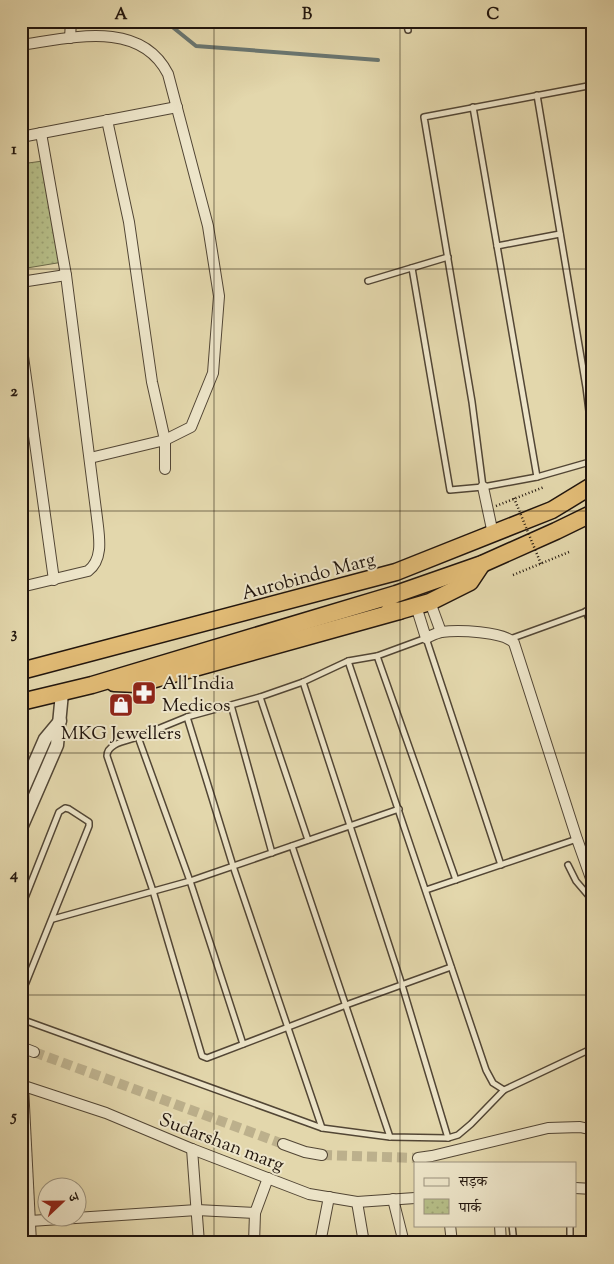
<svg xmlns="http://www.w3.org/2000/svg" width="614" height="1264" font-family="'Sorts Mill Goudy','Noto Serif Devanagari',serif">
	<defs>
		<pattern id="park-dots" width="8" height="8" patternUnits="userSpaceOnUse" patternTransform="scale(1.25)"><rect width="8" height="8" fill="#b6be88"/><path d="M2 2h.1M6 6h.1" fill="none" stroke="#9ca274" stroke-width="1.8" stroke-linecap="round"/></pattern>
	</defs>
	<rect width="100%" height="100%" fill="#e3d7ac"/>
	<filter id="stains"><feTurbulence type="fractalNoise" baseFrequency=".004" numOctaves="4"/><feColorMatrix values="0 0 0 0 .2 0 0 0 0 .09 0 0 0 0 .02 0 0 0 .5 -.17"/></filter>
	<radialGradient id="worn" r=".72"><stop offset=".6" stop-color="#630" stop-opacity="0"/><stop offset="1" stop-color="#630" stop-opacity=".3"/></radialGradient>
	<polygon fill="url(#park-dots)" stroke="#6c6a4a" points="50,160 63,262 21,269 21,164"/>
	<g fill="none" stroke-linecap="round" stroke-linejoin="round">
		<polyline stroke="#697671" stroke-width="4" points="165,21 196,46 378,60"/>
		<g stroke="#bcb08c" stroke-width="10" stroke-dasharray="10 5" stroke-linecap="butt">
			<polyline points="34,1052 283,1144"/>
			<polyline points="322,1155 418,1158"/>
		</g>
		<defs>
			<g id="service">
				<polyline points="406,21 408,30"/>
				<polyline points="593,85 424,117 472,402 483,487 537,477 593,461"/>
				<polyline points="537,95 586,387 593,443"/>
				<polyline points="473,107 537,477"/>
				<polyline points="497,246 560,234"/>
				<polyline points="412,268 450,490 483,487"/>
				<polyline points="368,281 448,257"/>
				<polyline points="586,611 593,630"/>
				<polyline points="510,639 593,609"/>
				<polyline points="377,656 456,880"/>
				<polyline points="348,661 486,1070 493,1083 504,1090"/>
				<polyline points="303,682 402,985 448,1138"/>
				<polyline points="260,697 308,840"/>
				<polyline points="231,705 272,853"/>
				<polyline points="187,717 233,866 322,1128"/>
				<path d="M138,737C127,741 107,743 107,756L153,891L202,1056L207,1058L346,1005L451,967"/>
				<polyline points="292,846 390,1137"/>
				<polyline points="568,865 576,881 593,901"/>
				<polyline points="426,890 577,839"/>
				<polyline points="21,908 59,812 65,808 69,809 89,822 89,826 21,995"/>
				<polyline points="53,919 190,881 399,809"/>
				<polyline points="21,1019 322,1128 390,1137 448,1138 458,1135 471,1124 504,1090 593,1048"/>
				<polyline points="243,1044 190,881 138,737 187,717 260,697 303,682 348,661 377,656 426,638 501,865"/>
				<polyline points="512,1225 514,1243"/>
				<polyline points="570,1225 570,1243"/>
			</g>
			<g id="minor">
				<polyline points="70,38 71,21"/>
				<path d="M21,45C71,38 140,19 168,74L208,226L219,296L213,373L191,427L165,440L90,458"/>
				<polyline points="107,120 129,222 152,382 165,440 165,469"/>
				<polyline points="21,137 177,107"/>
				<polyline points="21,282 66,275"/>
				<polyline points="21,342 54,580"/>
				<polyline points="483,487 493,534"/>
				<path d="M21,587L88,571C104,559 99,536 97,518L66,275L41,133"/>
				<polyline points="430,602 441,632"/>
				<path d="M416,606L426,638C431,636 436,633 441,632C458,630 503,631 514,643L577,839L593,884"/>
				<polyline points="21,1047 34,1052"/>
				<polyline points="21,1085 106,1113 192,1149 309,1194 357,1202 415,1198"/>
				<polyline points="23,1086 31,1243"/>
				<polyline points="283,1144 305,1152 322,1155"/>
				<polyline points="192,1149 199,1243"/>
				<polyline points="418,1158 432,1156 548,1128 580,1127 593,1130"/>
				<polyline points="575,1188 593,1189"/>
				<polyline points="393,1199 404,1243"/>
				<polyline points="357,1202 364,1243"/>
				<polyline points="30,1221 197,1210 255,1213 268,1178"/>
				<polyline points="450,1225 452,1243"/>
				<polyline points="500,1225 501,1243"/>
				<polyline points="254,1243 255,1213"/>
				<polyline points="320,1243 329,1197"/>
			</g>
			<g id="tertiary">
				<polyline points="21,794 45,739 60,721"/>
				<polyline points="21,828 57,745 62,693"/>
			</g>
			<g id="trunk">
				<polyline points="390,609 399,611 430,602 470,582 482,564"/>
				<polyline points="21,671 396,572 552,510 593,485"/>
				<polyline points="114,683 137,684 399,611"/>
				<polyline points="21,702 92,685 396,594 482,564 556,531 593,513"/>
			</g>
		</defs>
		<use href="#service" stroke="#524635" stroke-width="8"/>
		<use href="#minor" stroke="#524635" stroke-width="12"/>
		<use href="#tertiary" stroke="#524635" stroke-width="15"/>
		<use href="#trunk" stroke="#21150d" stroke-width="19"/>
		<g stroke="#21150d" stroke-width="2.5" stroke-dasharray="1 2.5" stroke-linecap="butt">
			<polyline points="496,506 544,487"/>
			<polyline points="513,575 569,552"/>
		</g>
		<use href="#service" stroke="#ede5c9" stroke-width="5"/>
		<use href="#minor" stroke="#ede5c9" stroke-width="10"/>
		<use href="#tertiary" stroke="#ede5c9" stroke-width="12"/>
		<use href="#trunk" stroke="#e2bc76" stroke-width="16"/>
		<polyline stroke="#21150d" stroke-width="2.5" stroke-dasharray="1 2.5" stroke-linecap="butt" points="514,498 541,564"/>
	</g>
	<path fill="none" stroke="#21150d" stroke-width="1" stroke-opacity="0.55" d="M214,21V1243M400,21V1243M21,269H593M21,511H593M21,753H593M21,995H593"/>
	<defs>
		<symbol id="pharmacy-square" viewBox="-11 -11 22 22"><rect x="-9" y="-9" width="18" height="18" rx="4" fill="#8f2418" stroke="#ede5c9"/><path d="M-2-6h4v4h4v4h-4v4h-4v-4h-4v-4h4Z" fill="#fff"/></symbol>
		<symbol id="shop-square" viewBox="-11 -11 22 22"><rect x="-9" y="-9" width="18" height="18" rx="4" fill="#8f2418" stroke="#ede5c9"/><path d="M-5-2.5h2.3a2.7 3.5 0 0 1 5.4 0H5L5.5 6h-11ZM-1.5-2.5h3a1.5 2.3 0 0 0-3 0Z" fill="#fff"/></symbol>
	</defs>
	<g fill-rule="evenodd">
		<use href="#pharmacy-square" x="130" y="679" width="28" height="28"/>
		<use href="#shop-square" x="107" y="691" width="28" height="28"/>
	</g>
	<g text-anchor="middle" stroke-width="4" stroke-linejoin="round" paint-order="stroke">
		<g font-size="19" fill="#21150d" stroke="#ede5c9">
			<text transform="translate(308 575) rotate(-15)" y="7">Aurobindo Marg</text>
			<text transform="translate(222 1141) rotate(21)" y="7">Sudarshan marg</text>
		</g>
		<g font-size="19" fill="#21150d" stroke="#ede5c9" text-anchor="start">
			<text x="162" y="689">All India<tspan x="162" dy="22">Medicos</tspan></text>
			<text x="121" y="739" text-anchor="middle">MKG Jewellers</text>
		</g>
	</g>
	<rect width="614" height="1264" fill="none" stroke="#e3d7ac" stroke-width="55"/>
	<rect x="414" y="1162" width="162" height="65" fill="#ede5c9" stroke="#9b927e"/>
	<rect x="424" y="1178" width="25" height="8" fill="#ede5c9" stroke="#9b927e"/>
	<text x="459" y="1186" font-size="15" fill="#21150d">सड़क</text>
	<rect x="424" y="1199" width="25" height="15" fill="url(#park-dots)" stroke="#9b927e"/>
	<text x="459" y="1212" font-size="15" fill="#21150d">पार्क</text>
	<g transform="translate(62 1202) rotate(68)"><circle r="24" fill="#ede5c9" stroke="#9b927e"/>
	<path d="M0-4L9 19L0 12L-9 19Z" fill="#8f2418"/>
	<text y="-8" font-size="14" font-weight="bold" text-anchor="middle" fill="#21150d">उ</text>
	</g>
	<rect x="28" y="28" width="558" height="1208" fill="none" stroke="#21150d" stroke-width="2"/>
	<g font-size="16" text-anchor="middle" font-weight="bold" fill="#21150d">
		<text x="121" y="19">A</text>
		<text x="307" y="19">B</text>
		<text x="493" y="19">C</text>
		<text x="14" y="154">1</text>
		<text x="14" y="396">2</text>
		<text x="14" y="638">3</text>
		<text x="14" y="879">4</text>
		<text x="14" y="1121">5</text>
	</g>
	<rect width="100%" height="100%" filter="url(#stains)"/>
	<rect width="100%" height="100%" fill="url(#worn)"/>
</svg>
